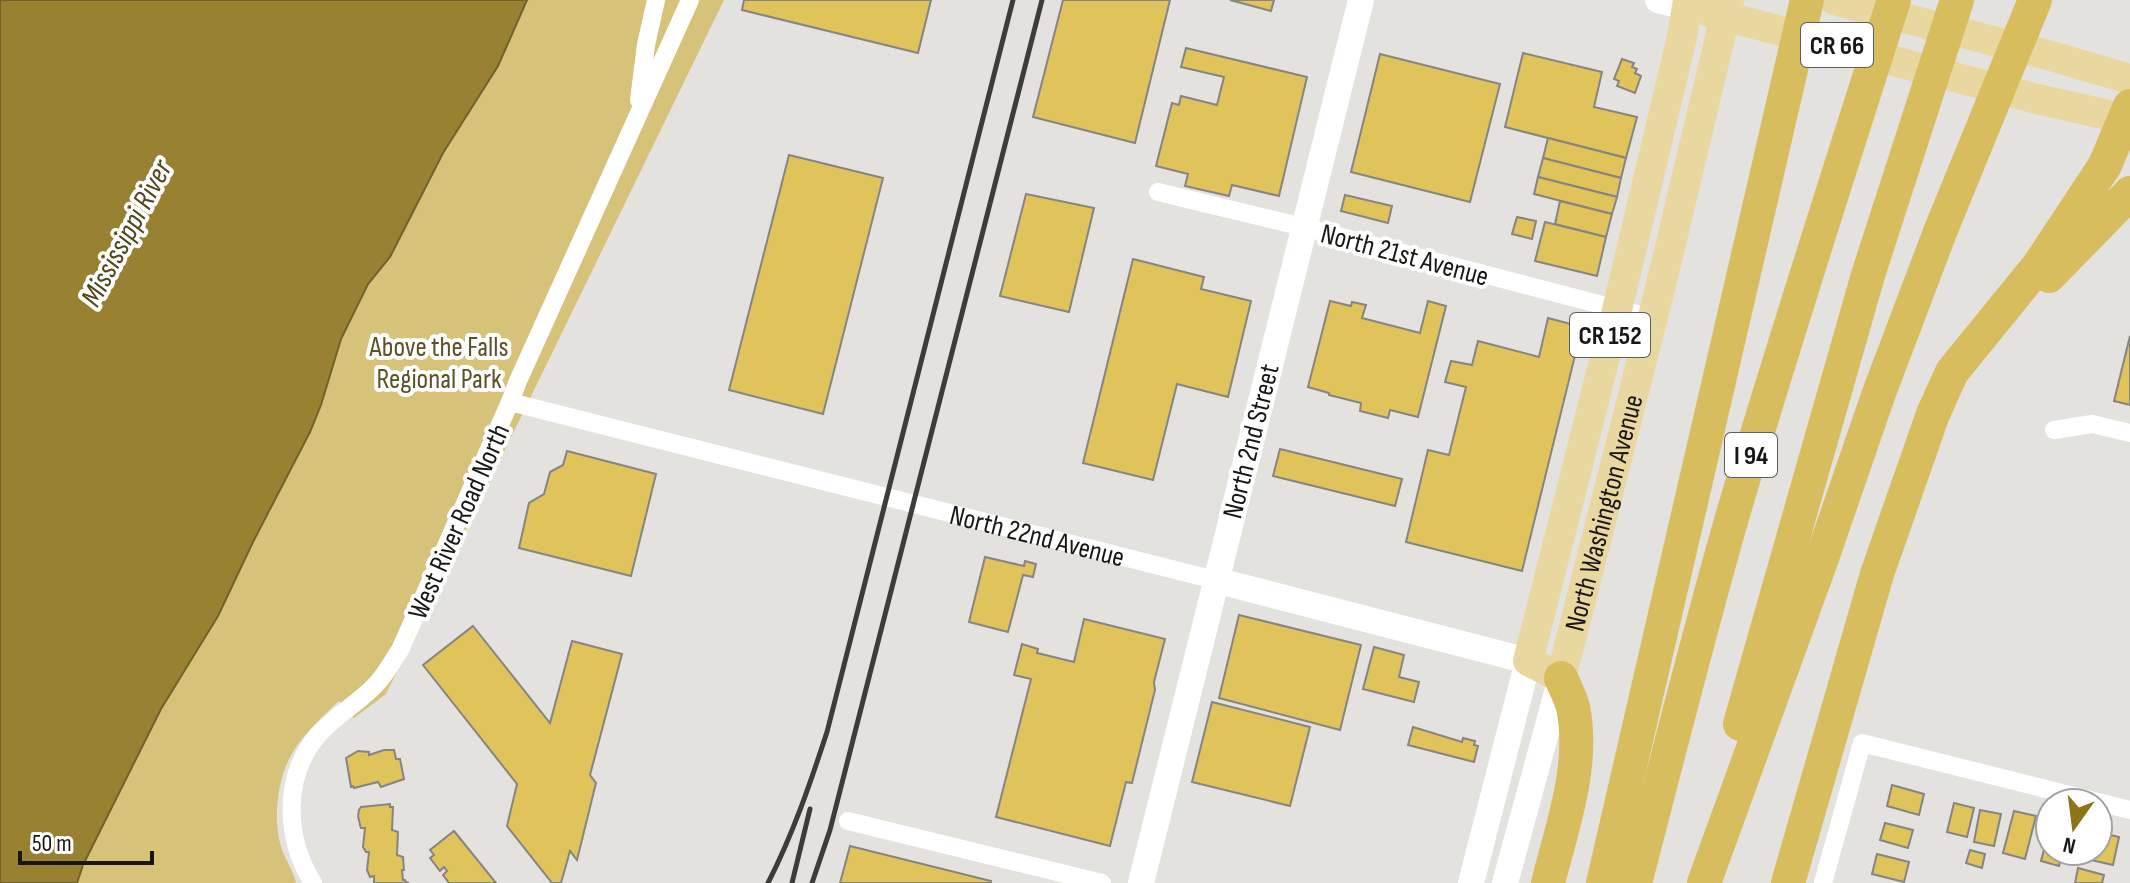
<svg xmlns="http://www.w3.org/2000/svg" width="2130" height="883" font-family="'Sofia Sans Condensed',sans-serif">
	<rect width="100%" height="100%" fill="#e3e2de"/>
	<path fill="#d7c27a" d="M527,0H724L386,694L354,718L339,701C323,716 304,733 293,752C278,775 273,817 280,843C283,857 293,869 296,883H77L83,865L161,709L218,616L253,542L310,432L322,405L341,339L368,284L390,257L443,153L498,66Z"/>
	<polygon fill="#988232" stroke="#72622a" stroke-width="2" points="0,0 527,0 498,66 443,153 390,257 368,284 341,339 321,405 310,432 253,542 218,616 161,709 83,865 77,883 0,883"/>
	<g fill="#e0c35a" stroke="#868582" stroke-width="2">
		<polygon points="744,0 931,0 918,53 742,10"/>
		<polygon points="1063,0 1170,0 1135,143 1033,117"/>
		<polygon points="1230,0 1274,0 1271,11"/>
		<polygon points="1186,48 1307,77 1279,196 1232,185 1229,196 1185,186 1188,174 1156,166 1172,103 1179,105 1181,96 1217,105 1224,77 1181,67"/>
		<polygon points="1523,53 1602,72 1594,107 1637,117 1626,158 1505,127"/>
		<polygon points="1380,54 1500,84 1470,202 1351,172"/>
		<polygon points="1622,59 1634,63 1632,67 1637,69 1635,73 1641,76 1635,93 1617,86 1619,81 1614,79"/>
		<polygon points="1548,138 1626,158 1621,178 1543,158"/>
		<polygon points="789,155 883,178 823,414 729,390"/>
		<polygon points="1543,158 1621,178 1617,197 1538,177"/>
		<polygon points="1538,177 1617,197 1612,214 1534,194"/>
		<polygon points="1026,194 1094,208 1069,312 1000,296"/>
		<polygon points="1345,195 1392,206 1388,223 1341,211"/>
		<polygon points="1560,201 1612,214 1606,237 1555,224"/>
		<polygon points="1517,217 1536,221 1532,239 1512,234"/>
		<polygon points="1545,222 1606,237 1597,276 1535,261"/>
		<polygon points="1133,259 1204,277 1201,289 1251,301 1228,397 1177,384 1153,480 1083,463"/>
		<polygon points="1330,301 1351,306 1352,302 1366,305 1362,318 1420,333 1428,301 1446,306 1418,417 1390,410 1388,418 1360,411 1361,403 1329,395 1329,393 1308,387"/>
		<polygon points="1548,318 1582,327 1522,571 1406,542 1428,450 1449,455 1466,387 1445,382 1451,361 1472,365 1478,341 1539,357"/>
		<polygon points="2130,336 2130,405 2114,401"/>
		<polygon points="1280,449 1402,479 1395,506 1273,476"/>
		<polygon points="567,451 656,474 631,576 519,548 529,503 544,494 550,472 563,465"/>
		<polygon points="985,557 1024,566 1025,561 1036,564 1033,577 1023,575 1008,632 969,622"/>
		<polygon points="1239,615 1361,645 1340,730 1219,698"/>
		<polygon points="1084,619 1165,639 1154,682 1155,690 1132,783 1126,782 1110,846 996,817 1031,679 1014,675 1022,644 1038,649 1037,653 1074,662"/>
		<polygon points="473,626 550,723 572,641 622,654 590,775 596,783 577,860 570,851 561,883 552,883 507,826 517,784 423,665"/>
		<polygon points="1374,647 1404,655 1399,677 1419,682 1414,702 1363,689"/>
		<polygon points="1212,702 1310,727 1290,806 1192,782"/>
		<polygon points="1413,727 1462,742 1463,738 1475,741 1474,745 1478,746 1474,762 1408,745"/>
		<polygon points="384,750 394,750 396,759 400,759 404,779 381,787 378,782 354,788 353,786 351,787 346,758 358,751 369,752 369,755"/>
		<polygon points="1892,785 1924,794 1919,815 1887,806"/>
		<polygon points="1954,803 1974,808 1967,837 1947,832"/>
		<polygon points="390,804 390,807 393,807 392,830 398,832 397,855 403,857 404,870 402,870 403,880 405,880 406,882 409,883 374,883 374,876 370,877 367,870 369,852 366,852 363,847 365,828 361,828 360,825 358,816 359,810 361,807"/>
		<polygon points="1980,810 2001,814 1994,846 1974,842"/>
		<polygon points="2014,811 2036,816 2025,859 2003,853"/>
		<polygon points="1885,823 1913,830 1908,848 1880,840"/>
		<polygon points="2050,826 2050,851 2063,851 2059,866 2041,861"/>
		<polygon points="454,831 496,883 449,883 443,875 447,871 444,867 440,871 430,858 434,855 430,850"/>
		<polygon points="2098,832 2119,837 2113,865 2082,858 2083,851 2098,851"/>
		<polygon points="850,846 991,881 991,883 840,883"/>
		<polygon points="1970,850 1985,854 1982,868 1966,863"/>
		<polygon points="1877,854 1909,862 1904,882 1872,874"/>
		<polygon points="2078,868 2104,875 2102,883 2075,883"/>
	</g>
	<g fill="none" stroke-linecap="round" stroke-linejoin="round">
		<g stroke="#fff" stroke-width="18">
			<polyline points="639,100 646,45 656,0"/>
			<polyline points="1158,192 1303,227 1652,318"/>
			<path id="s1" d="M510,402L1215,580"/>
			<polyline points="2054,430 2092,424 2130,433"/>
			<polyline points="848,821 1102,883"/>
			<path d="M313,883C285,838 282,776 319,734C337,714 362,701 379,681C387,672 393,660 400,650L510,402L518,381L690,0"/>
			<polyline points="1823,883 1862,743 2130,810"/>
		</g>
		<g stroke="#fff" stroke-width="26">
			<polyline points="1658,0 1687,7"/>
			<polyline points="1215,580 1528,661 1471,883"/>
			<polyline points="1141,883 1361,0"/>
			<polyline points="1505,883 1561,678"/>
		</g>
		<g stroke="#e8d79f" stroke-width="30">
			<path id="s2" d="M1688,0L1682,37L1617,310L1528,661L1561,678L1660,289L1729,0"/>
			<polyline points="1834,0 2051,56 2130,79"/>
			<polyline points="1709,12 2037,99 2130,120"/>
		</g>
		<g stroke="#d8bd5f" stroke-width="34">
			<polyline points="2049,276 2130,193"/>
			<polyline points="1740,724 1868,275 1957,0"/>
			<path d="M1548,883C1562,827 1585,765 1573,707C1570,697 1565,687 1561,678"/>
			<polyline points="1603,883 1807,0"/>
			<path d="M1635,883C1667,760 1698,636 1733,514C1784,342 1839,171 1894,0"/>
			<polyline points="1704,883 1821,561 1879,393 1940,232 2035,0"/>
			<polyline points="1788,883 1877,574 1933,414 1952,372 2039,265 2078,206 2105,165 2130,106"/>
		</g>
		<g stroke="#3d3c3a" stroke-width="5">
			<path d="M768,883C793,834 810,784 827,732L1013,0"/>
			<polyline points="792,883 810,809"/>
			<polyline points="812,883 830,830 1042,0"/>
		</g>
	</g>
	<g text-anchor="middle" stroke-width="8" stroke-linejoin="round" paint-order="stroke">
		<g fill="#fff" stroke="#5d5d5c" stroke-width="2">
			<rect x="1801" y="23" width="72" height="44" rx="6"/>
			<rect x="1570" y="313" width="80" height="44" rx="6"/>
			<rect x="1725" y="433" width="52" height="44" rx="6"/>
		</g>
		<g font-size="26" font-weight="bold" fill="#181716">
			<text x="1837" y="54">CR 66</text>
			<text x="1610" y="344">CR 152</text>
			<text x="1751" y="464">I 94</text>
		</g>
		<g font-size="28" fill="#181716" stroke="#fff">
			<text transform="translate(1405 254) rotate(15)" y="10">North 21st Avenue</text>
			<text transform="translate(1250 441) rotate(-76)" y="10">North 2nd Street</text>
			<text dy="10" stroke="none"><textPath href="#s2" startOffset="888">North Washington Avenue</textPath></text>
			<text transform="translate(458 521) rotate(-66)" y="10">West River Road North</text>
			<text dy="10" stroke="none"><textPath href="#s1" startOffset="544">North 22nd Avenue</textPath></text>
		</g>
		<g font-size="28" fill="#5c5025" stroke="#fff">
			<text x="439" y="356">Above the Falls<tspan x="439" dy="32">Regional Park</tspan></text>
		</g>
		<g font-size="30" font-style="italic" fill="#514519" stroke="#fff">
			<text transform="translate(126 233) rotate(-62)" y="10">Mississippi River</text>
		</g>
	</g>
	<g transform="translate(2074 827) rotate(194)"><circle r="38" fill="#ffffff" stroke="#a3a2a2" stroke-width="2"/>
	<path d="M0-6L14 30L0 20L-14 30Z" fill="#8b7518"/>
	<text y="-12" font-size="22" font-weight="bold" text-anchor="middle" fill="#181716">N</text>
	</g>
	<path d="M20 851v12h132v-12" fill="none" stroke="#181716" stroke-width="4"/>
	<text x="32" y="851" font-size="24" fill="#181716" stroke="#ffffff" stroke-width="6" paint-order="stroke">50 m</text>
</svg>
